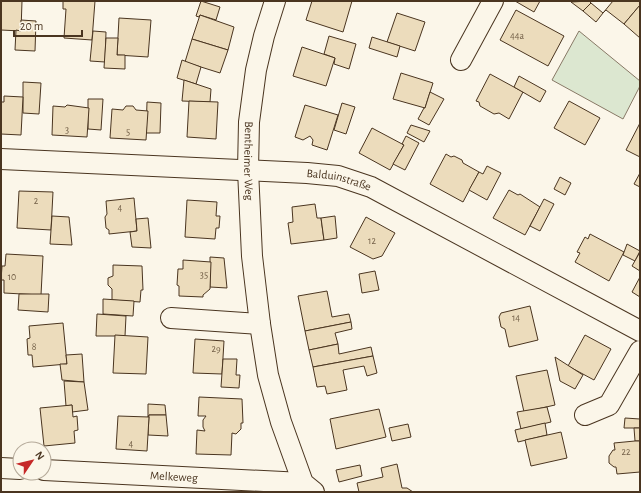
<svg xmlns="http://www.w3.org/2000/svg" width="641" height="493" font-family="'Alegreya Sans',sans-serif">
	<rect width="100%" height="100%" fill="#fbf6e9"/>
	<polygon fill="#dce7d0" stroke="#887966" points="579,31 640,81 640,86 623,119 552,80"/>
	<g fill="#ecdcbc" stroke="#4a3520">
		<polygon points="1,1 22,1 21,31 1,30"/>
		<polygon points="63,1 95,1 92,40 64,38 66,9 63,9"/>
		<polygon points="201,1 220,7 216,20 200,15 199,17 196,16"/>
		<polygon points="312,1 352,1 343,32 306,20"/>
		<polygon points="515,1 540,1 534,12"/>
		<polygon points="589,1 591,3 583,11 571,2"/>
		<polygon points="613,1 640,1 640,5 624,24 606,10 603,13"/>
		<polygon points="591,3 603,13 596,22 583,11"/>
		<polygon points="640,5 640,38 624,24"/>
		<polygon points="516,10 564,36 548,66 500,40"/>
		<polygon points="397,13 425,22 415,51 387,42"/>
		<polygon points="200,15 234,27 228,50 192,39"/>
		<polygon points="119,18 151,20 148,57 117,55"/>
		<polygon points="21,20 36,21 35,51 15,50 16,30 21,31"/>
		<polygon points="93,31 106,32 105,62 90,61"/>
		<polygon points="329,36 356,44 349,69 334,64 335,58 324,54"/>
		<polygon points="372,37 400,46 397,57 369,48"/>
		<polygon points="106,38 118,38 117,55 125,55 125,69 104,68"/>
		<polygon points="192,39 228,50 220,73 185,62"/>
		<polygon points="302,47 335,58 326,86 293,76"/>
		<polygon points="182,60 201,67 196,84 177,78"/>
		<polygon points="401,73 433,83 425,108 393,99"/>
		<polygon points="490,74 523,92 509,119 499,113 494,114 480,106 479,102 476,101"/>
		<polygon points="519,76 546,91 540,102 514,87"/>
		<polygon points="184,80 211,89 210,102 182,101"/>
		<polygon points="23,82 41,83 39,114 23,113"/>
		<polygon points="430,92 444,99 429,125 418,119 424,108 425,108"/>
		<polygon points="4,96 23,97 21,135 1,134 1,102 4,102"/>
		<polygon points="88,99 103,99 101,130 88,129"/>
		<polygon points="189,101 218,102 216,139 187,137"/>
		<polygon points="569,101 600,118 585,145 554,128"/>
		<polygon points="147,102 161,103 160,133 146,133"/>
		<polygon points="342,103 355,107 346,134 334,130"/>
		<polygon points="67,105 89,108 87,137 52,135 53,106 65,107"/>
		<polygon points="305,105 338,115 327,150 312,145 313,140 310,136 303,140 295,137"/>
		<polygon points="126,106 133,106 136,110 148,111 146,140 110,138 112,109 123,110"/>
		<polygon points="640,123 640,157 626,150"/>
		<polygon points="411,125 430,131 424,142 407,133"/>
		<polygon points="372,128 404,145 390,170 359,153"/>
		<polygon points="406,136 419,143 405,170 393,164 404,145 402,144"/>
		<polygon points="446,154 451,157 454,156 462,160 463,163 479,172 463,202 430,184"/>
		<polygon points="487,166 501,173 487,200 469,190 479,172 483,174"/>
		<polygon points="640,173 640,187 634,184"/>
		<polygon points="560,177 571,183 565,195 554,189"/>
		<polygon points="509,190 518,195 520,194 540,207 525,235 493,218"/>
		<polygon points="19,191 53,192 51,230 17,228"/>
		<polygon points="134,198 137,231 109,234 109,230 106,228 105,217 107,214 106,201"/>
		<polygon points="544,199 554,204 540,231 530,226"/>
		<polygon points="187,200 217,202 216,216 220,216 219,228 216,228 215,239 185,237"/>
		<polygon points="315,204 317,218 321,218 324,240 291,244 288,223 293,222 292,207"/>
		<polygon points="52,216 69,217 72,245 50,244"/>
		<polygon points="335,216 337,238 324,240 321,218"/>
		<polygon points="366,217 395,233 382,256 373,259 350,247"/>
		<polygon points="148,218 151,248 132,247 130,232 137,231 136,219"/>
		<polygon points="590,234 624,252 609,281 575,262 580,253 577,252 585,237 588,239"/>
		<polygon points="627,244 640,251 635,261 623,255"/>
		<polygon points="640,252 640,271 632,266"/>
		<polygon points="6,254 43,256 41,295 4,293 4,280 1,280 2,266 5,266"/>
		<polygon points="210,257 224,258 227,288 210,287"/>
		<polygon points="183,260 211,262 210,289 203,295 203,297 179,296 179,286 177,285 178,269 183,269"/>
		<polygon points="113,265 142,266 143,290 141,290 140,302 112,300 112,289 108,285 108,278 113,276"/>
		<polygon points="375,271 379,290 362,293 359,274"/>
		<polygon points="640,277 640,297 632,292"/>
		<polygon points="327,291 332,317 349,314 351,322 305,331 298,296"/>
		<polygon points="19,294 49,294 48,312 18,310"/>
		<polygon points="103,299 134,301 133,316 103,314"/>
		<polygon points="530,306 538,340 509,347 505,329 501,327 499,317 501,313"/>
		<polygon points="97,314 126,316 125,336 96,336"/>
		<polygon points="351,322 352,329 335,333 338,344 309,350 305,331"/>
		<polygon points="63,323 67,364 33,367 32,355 28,355 27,339 30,338 29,326"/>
		<polygon points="115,335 148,337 146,374 113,373"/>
		<polygon points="585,335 611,349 594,380 568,366"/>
		<polygon points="195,339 224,341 222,374 193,373"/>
		<polygon points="338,344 339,354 371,347 373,356 313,367 309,350"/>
		<polygon points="82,354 84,382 62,380 60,364 67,364 66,355"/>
		<polygon points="373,356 377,373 367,376 364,366 343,370 347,390 327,394 325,386 317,387 313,367"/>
		<polygon points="555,357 583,375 575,389 560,381"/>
		<polygon points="223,359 237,359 236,375 240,375 239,388 221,387"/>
		<polygon points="547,370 555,405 524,412 516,376"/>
		<polygon points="64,381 84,382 88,410 72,412 72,405 66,406"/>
		<polygon points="199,397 242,399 243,423 241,423 241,429 236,434 232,433 231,455 196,454 197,430 205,431 203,427 203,420 206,416 198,416"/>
		<polygon points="148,404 165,405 166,415 149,415 148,417"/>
		<polygon points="72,405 73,417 77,416 78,430 74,431 75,443 44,446 40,408"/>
		<polygon points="547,407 551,422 521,429 517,412"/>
		<polygon points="379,409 386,437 336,449 330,419"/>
		<polygon points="149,415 166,415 168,436 148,435"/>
		<polygon points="118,416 149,417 147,451 116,449"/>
		<polygon points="625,418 640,419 640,428 624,428"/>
		<polygon points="545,423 547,435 518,442 515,430"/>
		<polygon points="408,424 411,437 392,441 389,428"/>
		<polygon points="634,428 640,428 640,441 635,441"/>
		<polygon points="561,432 567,458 531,466 525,440"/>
		<polygon points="635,441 640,441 640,472 617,474 616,467 614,467 609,463 609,456 613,450 615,450 614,443"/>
		<polygon points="397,464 402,488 407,488 413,492 359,492 357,483 383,477 381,468"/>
		<polygon points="360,465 362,476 339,482 336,470"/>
	</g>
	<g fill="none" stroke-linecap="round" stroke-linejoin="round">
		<defs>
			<g id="minor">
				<path id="s1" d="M275,1L264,36L256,70L249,122L248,170L252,256L260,324L268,375L281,422L303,483L314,492"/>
				<polyline points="461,60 493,1"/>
				<path id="s2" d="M1,159L307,173L338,176L371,187L640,331"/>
				<polyline points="171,318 260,324"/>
				<polyline points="585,415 609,405 640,351"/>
				<polyline points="1,468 20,469"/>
				<path id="s3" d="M44,470L303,483"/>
			</g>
		</defs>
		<use href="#minor" stroke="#4a3520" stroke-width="22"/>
		<use href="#minor" stroke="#fbf6e9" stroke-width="20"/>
	</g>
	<g text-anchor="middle" stroke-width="3" stroke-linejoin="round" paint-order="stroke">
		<g font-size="10" fill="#725f47">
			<text x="517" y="39">44a</text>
			<text x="67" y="133">3</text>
			<text x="128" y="135">5</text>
			<text x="36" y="204">2</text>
			<text x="120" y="211">4</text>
			<text x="372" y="244">12</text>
			<text x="204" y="278">35</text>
			<text x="12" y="280">10</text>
			<text x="516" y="321">14</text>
			<text x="34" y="350">8</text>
			<text x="216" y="352">29</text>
			<text x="131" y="447">4</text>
			<text x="626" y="455">22</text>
		</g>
		<g font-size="12" fill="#4a3520" stroke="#fbf6e9">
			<text dy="4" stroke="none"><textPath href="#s1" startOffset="163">Bentheimer Weg</textPath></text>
			<text dy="4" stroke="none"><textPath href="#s2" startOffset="339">Balduinstraße</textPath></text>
			<text dy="4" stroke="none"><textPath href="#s3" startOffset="130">Melkeweg</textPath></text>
		</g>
	</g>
	<rect width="641" height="493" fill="none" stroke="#4a3520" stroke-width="4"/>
	<g transform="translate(32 461) rotate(55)"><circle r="19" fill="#fbf6e9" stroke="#b4a999"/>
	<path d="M0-3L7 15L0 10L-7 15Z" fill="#c62828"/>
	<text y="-6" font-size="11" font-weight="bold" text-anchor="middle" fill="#4a3520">N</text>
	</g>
	<path d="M14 30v6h68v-6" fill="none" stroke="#4a3520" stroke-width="2"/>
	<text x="20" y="30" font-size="12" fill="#4a3520" stroke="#fbf6e9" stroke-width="3" paint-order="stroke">20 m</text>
</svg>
